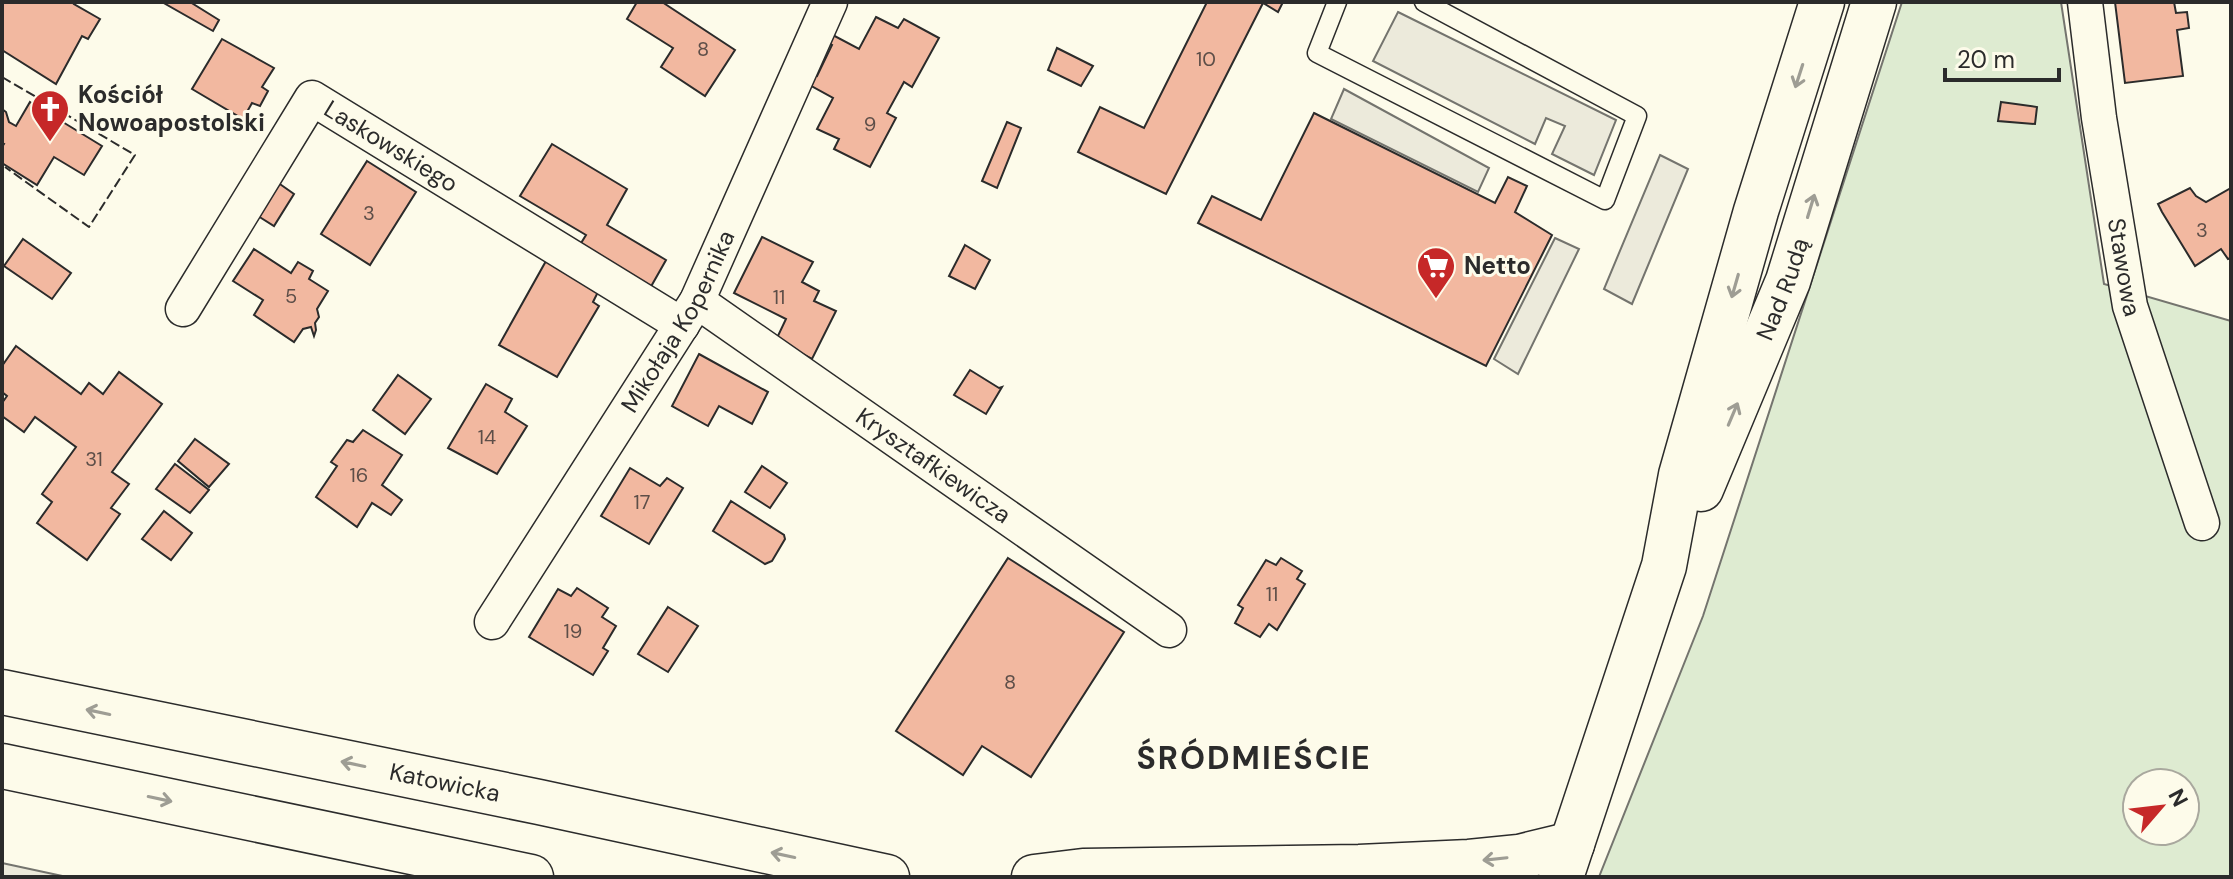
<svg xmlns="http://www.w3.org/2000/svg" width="2233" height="879" font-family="'DM Sans',sans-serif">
	<rect width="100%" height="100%" fill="#fdfbea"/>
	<path fill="#deebd1" stroke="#74746e" stroke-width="2" fill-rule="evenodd" d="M1902,2H2061L2104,284L2231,321V877H1599L1703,616ZM2137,783H2185V831H2137Z"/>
	<g fill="#eceadb" stroke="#74746e" stroke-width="2">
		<polygon points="1398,12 1616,120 1594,175 1552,154 1565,126 1546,118 1535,144 1373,61"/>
		<polygon points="1344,89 1489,168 1478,192 1331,119"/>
		<polygon points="1660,155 1688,169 1632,304 1604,289"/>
		<polygon points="1555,238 1579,249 1518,374 1494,359"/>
		<polygon points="2,863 67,877 2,877"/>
	</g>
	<g fill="#f2b8a0" stroke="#2b2b2b" stroke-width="2">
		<polygon points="2,2 75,2 74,4 100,19 88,39 82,36 56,84 2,50"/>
		<polygon points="162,2 190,2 219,20 213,31"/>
		<polygon points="637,2 662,2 735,50 705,96 661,67 673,48 627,19"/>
		<polygon points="1207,2 1283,2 1278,12 1263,3 1166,194 1078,152 1100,107 1144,128"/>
		<polygon points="2115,2 2174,2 2176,13 2187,12 2189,28 2177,30 2183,76 2125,83"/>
		<polygon points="876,17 898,28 904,19 939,38 912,87 904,82 887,113 896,118 870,167 834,149 839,139 817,129 833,98 806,83 809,74 817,76 832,45 826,42 829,33 859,49"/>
		<polygon points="222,39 274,68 262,87 268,91 260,106 252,103 243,119 192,89"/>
		<polygon points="1057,48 1093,66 1081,86 1048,70"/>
		<polygon points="30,102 102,146 84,175 54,157 37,185 2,163 2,147 4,144 2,143 2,109 6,112 9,122 16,126"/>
		<polygon points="2001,102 2037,107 2035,124 1998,121"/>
		<polygon points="1314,113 1495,203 1508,177 1527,186 1515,212 1552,235 1486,366 1198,223 1212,196 1261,220"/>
		<polygon points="1007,122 1021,128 997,188 982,181"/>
		<polygon points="552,144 627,189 607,225 666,260 649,290 578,248 586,235 520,196"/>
		<polygon points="367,161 416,192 370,265 321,234"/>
		<polygon points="277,182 294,194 274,226 258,216"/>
		<polygon points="2190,188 2196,196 2206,202 2231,188 2231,258 2228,259 2221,249 2195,266 2162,212 2158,204"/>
		<polygon points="762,237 813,262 802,282 819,291 814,301 836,311 812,359 776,340 786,319 734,293"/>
		<polygon points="23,239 71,273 52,299 4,266"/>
		<polygon points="965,245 990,260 975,289 949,276"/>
		<polygon points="254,249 291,273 298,262 313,271 309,279 328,291 317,309 319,317 315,323 316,330 314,336 311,327 303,329 294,342 254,315 263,300 233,281"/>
		<polygon points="546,261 598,292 593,302 599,306 557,377 499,345"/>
		<polygon points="16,346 81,394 89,383 103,394 119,372 162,404 112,472 129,484 111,508 120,514 87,560 37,523 52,502 42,494 76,447 35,417 24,432 2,416 2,403 7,396 2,392 2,366"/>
		<polygon points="699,354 768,392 752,424 719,406 708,426 672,406"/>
		<polygon points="970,370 999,388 1002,387 986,414 954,395"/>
		<polygon points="398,375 431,399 405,434 373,410"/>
		<polygon points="486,384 512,399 505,412 527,426 497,474 448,448"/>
		<polygon points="363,430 402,455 382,485 402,500 391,515 372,503 357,527 316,497 337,466 331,462 347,440 353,442"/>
		<polygon points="195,439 229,464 209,487 178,461"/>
		<polygon points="175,464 209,490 190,513 156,489"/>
		<polygon points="762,466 787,483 770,508 745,492"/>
		<polygon points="630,468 660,486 667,478 683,488 649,544 601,516"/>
		<polygon points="731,501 784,535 785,539 772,561 765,564 713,531"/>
		<polygon points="164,511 192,533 171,560 142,539"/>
		<polygon points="1008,558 1124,632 1031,777 982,746 963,775 896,731"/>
		<polygon points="1281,558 1302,571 1297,579 1305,584 1277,630 1269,624 1260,637 1235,623 1243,608 1238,605 1266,560 1276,565"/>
		<polygon points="577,588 608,608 602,617 616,626 603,648 608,651 593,675 529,637 558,589 571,596"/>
		<polygon points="668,607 698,626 668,672 638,654"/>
	</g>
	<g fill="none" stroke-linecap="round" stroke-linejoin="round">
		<defs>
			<polyline id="service" points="1337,2 1317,53 1605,200 1637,116 1424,2"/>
			<g id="minor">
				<path id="s1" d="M2085,2L2099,118L2130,306L2202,523"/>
				<path id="s2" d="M697,301L1169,630"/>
				<path id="s3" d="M183,309L312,98L682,325"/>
				<path id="s4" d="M492,622L697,301L830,2"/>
			</g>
			<g id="primary">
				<path id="s5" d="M1701,489L1788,281L1874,2"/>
				<path id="s6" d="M2,692L539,802L887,877"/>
				<polyline points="2,766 531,877"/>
				<polyline points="1034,877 1083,871 1359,867 1469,862 1519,857 1572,844"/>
				<polyline points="1561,877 1664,566 1681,475 1756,211 1822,2"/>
			</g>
		</defs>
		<use href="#service" stroke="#2b2b2b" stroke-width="21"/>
		<use href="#minor" stroke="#2b2b2b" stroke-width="37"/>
		<use href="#primary" stroke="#2b2b2b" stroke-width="47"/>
		<use href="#service" stroke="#fdfbea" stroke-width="18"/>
		<use href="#minor" stroke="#fdfbea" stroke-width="34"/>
		<use href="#primary" stroke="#fdfbea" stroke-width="44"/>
		<polyline stroke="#2b2b2b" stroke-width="2" stroke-dasharray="10 4" stroke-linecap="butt" points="2,77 135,155 89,227 5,167"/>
	</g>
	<defs><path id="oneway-shaft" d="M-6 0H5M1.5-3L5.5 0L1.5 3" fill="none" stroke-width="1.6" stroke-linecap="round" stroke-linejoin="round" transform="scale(2)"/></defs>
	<g stroke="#9e9d94">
		<use href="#oneway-shaft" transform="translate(1799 76) rotate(108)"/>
		<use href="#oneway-shaft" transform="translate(1811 206) rotate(-73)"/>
		<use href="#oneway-shaft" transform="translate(1735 286) rotate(106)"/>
		<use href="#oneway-shaft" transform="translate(1733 414) rotate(-67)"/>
		<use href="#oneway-shaft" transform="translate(98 712) rotate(-168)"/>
		<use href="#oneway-shaft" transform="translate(353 764) rotate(-168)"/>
		<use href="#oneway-shaft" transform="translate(160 799) rotate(12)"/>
		<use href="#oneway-shaft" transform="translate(783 855) rotate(-168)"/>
		<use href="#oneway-shaft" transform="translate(1495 859) rotate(174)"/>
	</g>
	<defs>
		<symbol id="church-pin" viewBox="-11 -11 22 30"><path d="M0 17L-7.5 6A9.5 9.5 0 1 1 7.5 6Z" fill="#c62828" stroke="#fdfbea"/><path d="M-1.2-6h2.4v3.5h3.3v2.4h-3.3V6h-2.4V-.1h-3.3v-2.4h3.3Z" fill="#fff"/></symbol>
		<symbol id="supermarket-pin" viewBox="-11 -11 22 30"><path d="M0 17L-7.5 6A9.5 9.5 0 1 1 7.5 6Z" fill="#c62828" stroke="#fdfbea"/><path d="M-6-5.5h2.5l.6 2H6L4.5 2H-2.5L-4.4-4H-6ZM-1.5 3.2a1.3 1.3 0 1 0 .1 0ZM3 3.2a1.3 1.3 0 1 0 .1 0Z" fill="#fff"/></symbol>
	</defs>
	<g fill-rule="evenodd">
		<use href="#church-pin" x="28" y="87" width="44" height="60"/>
		<use href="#supermarket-pin" x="1414" y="244" width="44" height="60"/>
	</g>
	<g text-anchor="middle" stroke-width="6" stroke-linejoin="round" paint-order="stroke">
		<g font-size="20" fill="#5d4e48">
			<text x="703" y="56">8</text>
			<text x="1206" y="66">10</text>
			<text x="870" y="131">9</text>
			<text x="369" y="220">3</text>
			<text x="2202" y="237">3</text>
			<text x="291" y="303">5</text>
			<text x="779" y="304">11</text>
			<text x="487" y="444">14</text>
			<text x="94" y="466">31</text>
			<text x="359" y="482">16</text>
			<text x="642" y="509">17</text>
			<text x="1272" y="601">11</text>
			<text x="573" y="638">19</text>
			<text x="1010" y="689">8</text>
		</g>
		<g font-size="24" font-weight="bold" fill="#2b2b2b" stroke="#fdfbea" text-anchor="start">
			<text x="78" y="103">Kościół<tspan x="78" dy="28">Nowoapostolski</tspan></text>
			<text x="1464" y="274">Netto</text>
		</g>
		<g font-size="24" fill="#2b2b2b" stroke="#fdfbea">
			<text dy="8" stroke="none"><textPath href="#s3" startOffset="340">Laskowskiego</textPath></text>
			<text dy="8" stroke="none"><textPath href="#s1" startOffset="268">Stawowa</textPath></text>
			<text dy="8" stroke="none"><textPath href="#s5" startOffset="216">Nad Rudą</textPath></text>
			<text dy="8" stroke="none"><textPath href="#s4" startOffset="354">Mikołaja Kopernika</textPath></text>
			<text dy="8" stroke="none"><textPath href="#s2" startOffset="288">Krysztafkiewicza</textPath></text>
			<text dy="8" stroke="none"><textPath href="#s6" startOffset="452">Katowicka</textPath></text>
		</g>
		<g font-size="32" font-weight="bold" letter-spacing="2" fill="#2b2b2b" stroke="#fdfbea">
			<text x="1254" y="769">ŚRÓDMIEŚCIE</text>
		</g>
	</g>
	<rect width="2233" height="879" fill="none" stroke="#2b2b2b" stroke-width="8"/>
	<g transform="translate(2161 807) rotate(62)"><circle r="38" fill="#fdfbea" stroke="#a9a89e" stroke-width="2"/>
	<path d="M0-6L14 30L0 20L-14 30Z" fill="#c62828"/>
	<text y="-12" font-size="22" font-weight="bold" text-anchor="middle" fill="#2b2b2b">N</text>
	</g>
	<path d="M1945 68v12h114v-12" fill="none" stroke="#2b2b2b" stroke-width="4"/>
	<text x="1957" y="68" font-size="24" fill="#2b2b2b" stroke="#fdfbea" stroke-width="6" paint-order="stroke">20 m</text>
</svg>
